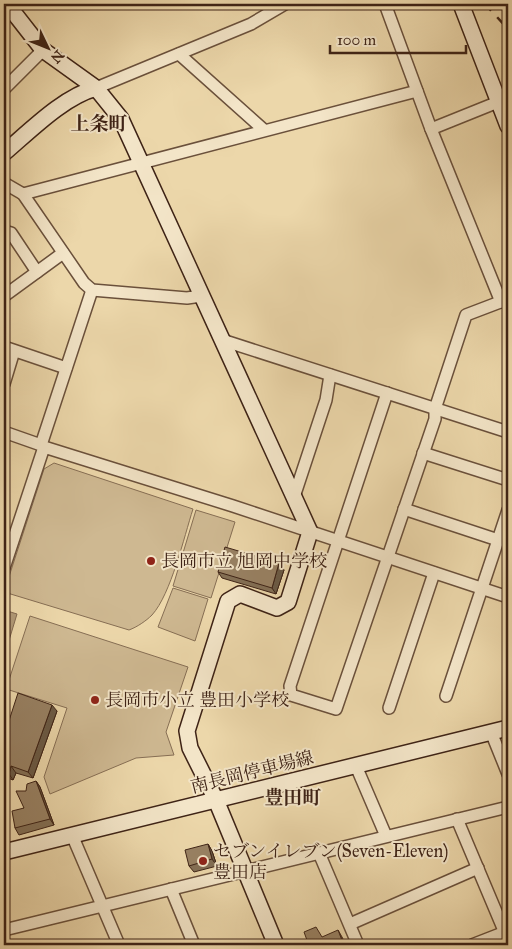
<svg xmlns="http://www.w3.org/2000/svg" width="512" height="949" font-family="'IM FELL Great Primer','Noto Serif JP',serif">
	<rect width="100%" height="100%" fill="#ecd7aa"/>
	<filter id="stains"><feTurbulence type="fractalNoise" baseFrequency=".004" numOctaves="4"/><feColorMatrix values="0 0 0 0 .2 0 0 0 0 .09 0 0 0 0 .02 0 0 0 .5 -.17"/></filter>
	<radialGradient id="worn" r=".72"><stop offset=".6" stop-color="#630" stop-opacity="0"/><stop offset="1" stop-color="#630" stop-opacity=".3"/></radialGradient>
	<g fill="#ceb891" stroke="#866e54">
		<path d="M54,463L193,509C184,537 171,594 152,615C146,621 137,627 129,630L4,592L44,469Z"/>
		<polygon points="196,510 235,522 211,598 173,586"/>
		<polygon points="173,588 208,599 195,641 158,627"/>
		<polygon points="30,616 188,667 166,732 174,755 136,758 50,794 44,777 67,708 6,689"/>
	</g>
	<polygon fill="#b19a78" stroke="#836a51" points="4,610 17,614 7,647 4,646"/>
	<g fill="none" stroke-linecap="round" stroke-linejoin="round">
		<defs>
			<g id="street">
				<polyline points="385,4 431,129 501,302"/>
				<polyline points="179,54 264,130"/>
				<polyline points="96,88 251,24 285,4"/>
				<polyline points="4,89 43,50"/>
				<polyline points="431,129 508,98"/>
				<polyline points="4,183 23,194 84,283 92,290 187,298 201,296"/>
				<polyline points="23,194 417,91"/>
				<polyline points="4,231 11,233 37,272"/>
				<polyline points="4,296 63,253"/>
				<polyline points="222,340 508,432"/>
				<polyline points="4,347 66,368"/>
				<polyline points="4,384 14,351"/>
				<polyline points="387,393 290,686 291,695 336,709 435,419 435,409 466,315 508,299"/>
				<polyline points="4,432 41,445 92,290"/>
				<polyline points="423,453 508,480"/>
				<polyline points="294,497 326,400 330,375"/>
				<polyline points="404,509 498,540"/>
				<polyline points="4,568 44,447 233,506 508,597"/>
				<polyline points="446,696 508,510"/>
				<polyline points="389,708 434,573"/>
				<polyline points="491,732 508,774"/>
				<polyline points="356,766 386,836"/>
				<polyline points="457,819 508,940"/>
				<polyline points="72,835 119,945"/>
				<polyline points="319,853 358,945"/>
				<polyline points="171,889 194,945"/>
				<polyline points="350,924 478,868"/>
				<polyline points="4,930 508,807"/>
				<polyline points="472,945 508,931"/>
			</g>
			<g id="secondary">
				<polyline points="7,4 43,50 96,88 121,119 310,532 288,602 277,608 240,594 228,601 187,731 190,748 216,800 276,945"/>
				<polyline points="461,4 508,126"/>
				<path d="M4,153C30,131 63,97 96,88"/>
				<polyline points="4,852 508,728"/>
			</g>
		</defs>
		<use href="#street" stroke="#6a503b" stroke-width="14"/>
		<use href="#secondary" stroke="#3e2316" stroke-width="18"/>
		<use href="#street" stroke="#f3e5c8" stroke-width="11"/>
		<use href="#secondary" stroke="#f3e5c8" stroke-width="15"/>
		<polyline stroke="#3e2316" stroke-width="2.5" stroke-dasharray="9 9" stroke-linecap="butt" points="485,4 508,29"/>
	</g>
	<g fill="#836f55" stroke="#3e2316">
		<polygon points="279,563 284,570 276,594 222,578 218,572"/>
		<polygon points="57,711 33,778 16,773 13,780 5,777 4,781 4,736"/>
		<polygon points="36,781 40,787 54,825 19,835 15,828"/>
		<polygon points="208,844 212,851 217,866 194,872 189,866"/>
	</g>
	<g fill="#6a5a45" stroke="#3e2316">
		<polygon points="279,563 284,570 276,594 272,588"/>
		<polygon points="52,705 57,711 33,778 28,772"/>
		<polygon points="11,766 16,773 13,780 9,774"/>
		<polygon points="36,781 40,787 54,825 50,819"/>
		<polygon points="208,844 212,851 217,866 212,859"/>
		<polygon points="338,930 342,937 346,945 345,945 343,943"/>
	</g>
	<g fill="#988163" stroke="#3e2316">
		<polygon points="225,547 279,563 272,588 218,572"/>
		<polygon points="18,693 52,705 28,772 11,766 9,774 4,772 4,736"/>
		<polygon points="36,781 50,819 15,828 12,811 24,808 16,791 26,791 27,784"/>
		<polygon points="208,844 212,859 189,866 185,850"/>
		<polygon points="316,927 322,937 338,930 343,943 337,945 303,945 308,943 304,932"/>
	</g>
	<g fill="#8f2418" stroke="#f3e5c8" stroke-width="2">
		<circle cx="151" cy="561" r="5"/>
		<circle cx="95" cy="700" r="5"/>
		<circle cx="203" cy="861" r="5"/>
	</g>
	<g text-anchor="middle" stroke-width="4" stroke-linejoin="round" paint-order="stroke">
		<g font-size="18" fill="#3e2316" stroke="#f3e5c8" text-anchor="start">
			<text x="161" y="567">長岡市立 旭岡中学校</text>
			<text x="105" y="706">長岡市小立 豊田小学校</text>
			<text x="213" y="857">セブンイレブン(Seven-Eleven)<tspan x="213" dy="21">豊田店</tspan></text>
		</g>
		<g font-size="18" fill="#3e2316" stroke="#f3e5c8">
			<text transform="translate(252 772) rotate(-14)" y="6">南長岡停車場線</text>
		</g>
		<g font-size="19" font-weight="bold" fill="#3e2316" stroke="#f3e5c8">
			<text x="99" y="130">上条町</text>
			<text x="293" y="804">豊田町</text>
		</g>
	</g>
	<rect width="512" height="949" fill="none" stroke="#ecd7aa" stroke-width="20"/>
	<rect x="5" y="5" width="502" height="939" fill="none" stroke="#3e2316" stroke-width="2.5"/>
	<rect x="10" y="10" width="492" height="929" fill="none" stroke="#3e2316"/>
	<g transform="translate(48 48) rotate(133)" stroke="#f3e5c8" stroke-width="4" paint-order="stroke">
	<path d="M0-4L9 19L0 12L-9 19Z" fill="#3e2316"/>
	<text y="-8" font-size="14" font-weight="bold" text-anchor="middle" fill="#3e2316">N</text>
	</g>
	<path d="M330 45v8h136v-8" fill="none" stroke="#3e2316" stroke-width="2.5"/>
	<text x="337" y="45" font-size="15" fill="#3e2316" stroke="#f3e5c8" stroke-width="4" paint-order="stroke">100 m</text>
	<rect width="100%" height="100%" filter="url(#stains)"/>
	<rect width="100%" height="100%" fill="url(#worn)"/>
</svg>
